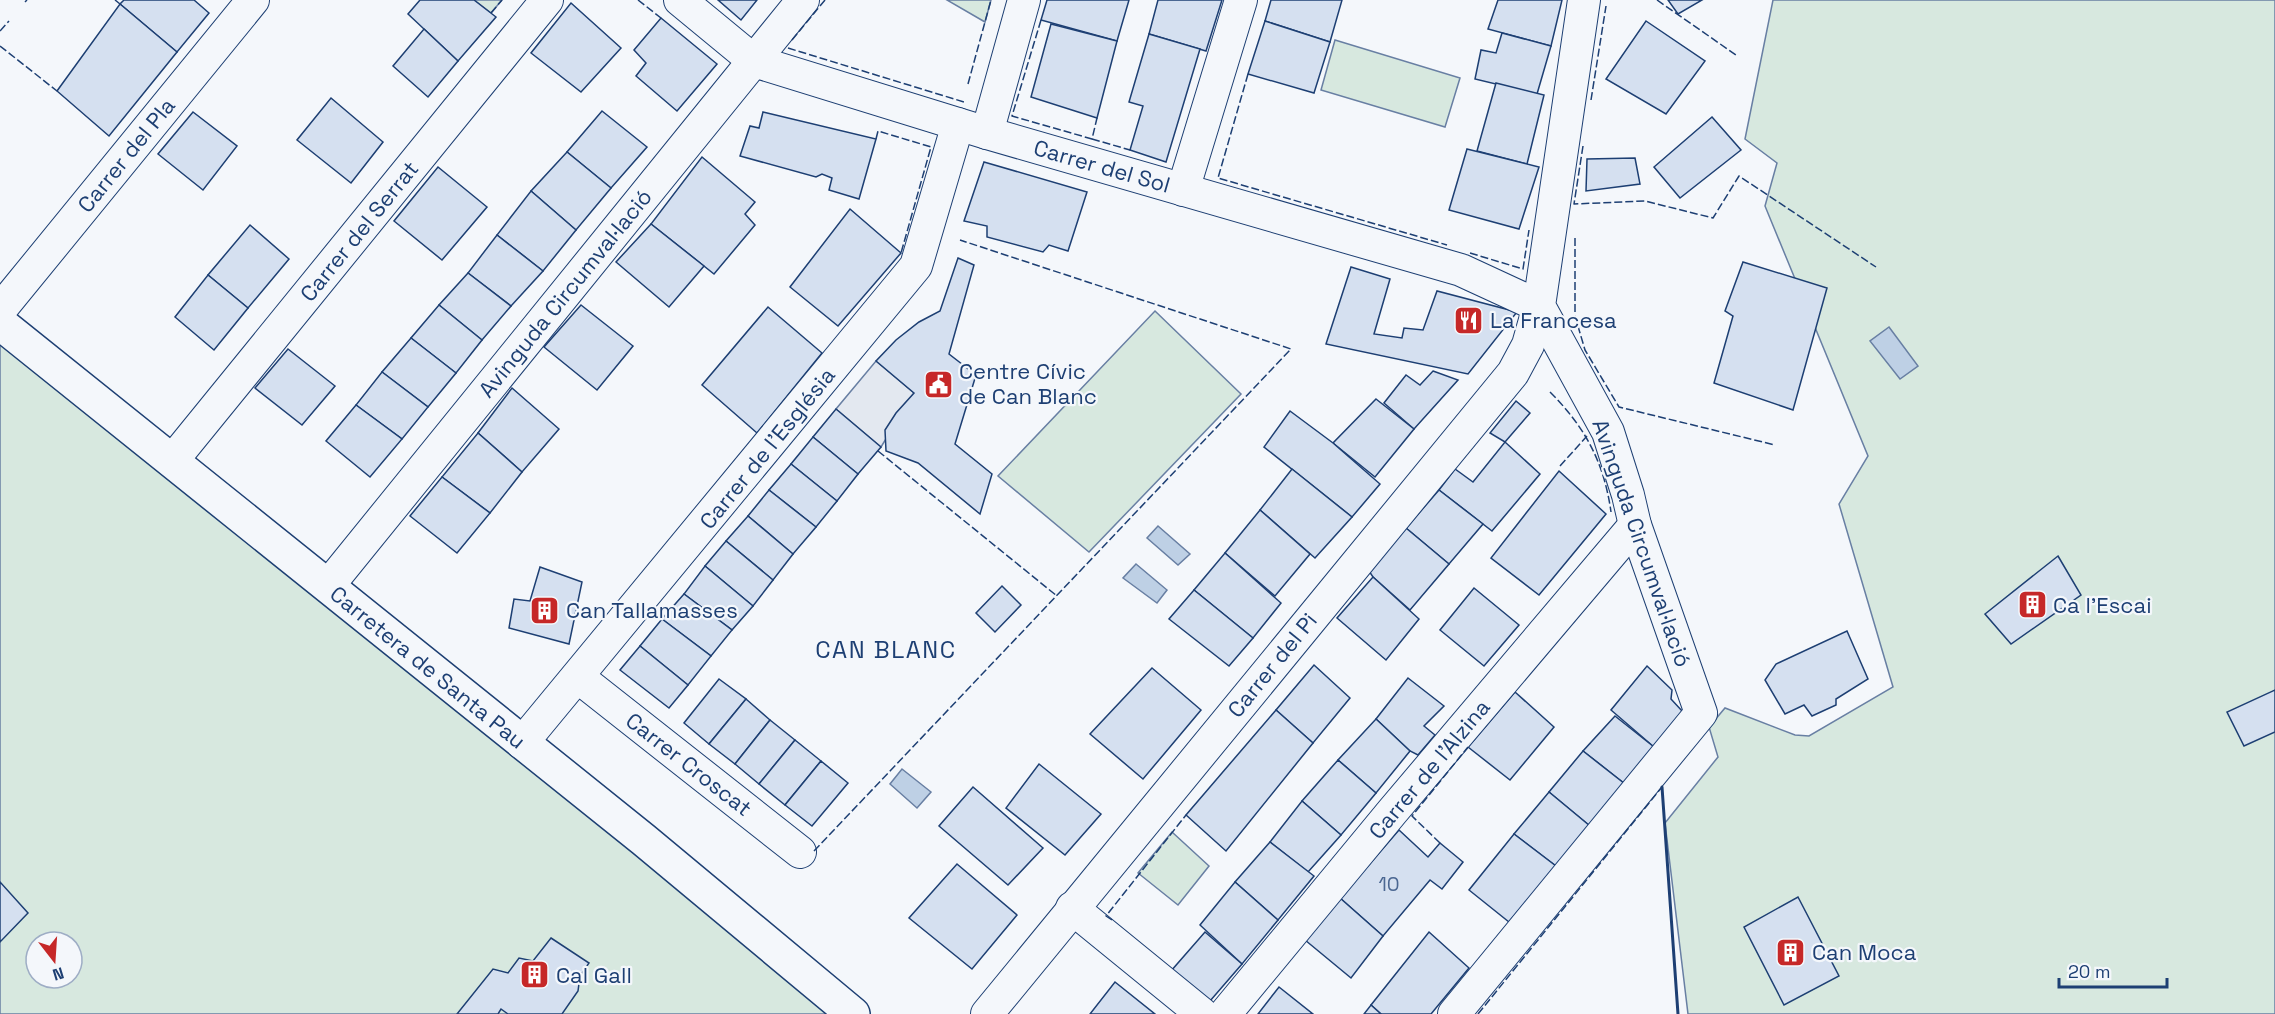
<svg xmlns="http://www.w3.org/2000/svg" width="2275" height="1014" font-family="'Space Grotesk',sans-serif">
	<rect width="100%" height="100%" fill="#f4f7fb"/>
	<g fill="#d7e8df" stroke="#687fa3" stroke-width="1.5" fill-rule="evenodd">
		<polygon points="474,0 502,0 491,13"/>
		<polygon points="947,0 991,0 985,22"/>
		<polygon points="1773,0 2275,0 2275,1014 1688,1014 1665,823 1718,757 1709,727 1725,708 1795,735 1809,736 1893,687 1839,504 1868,456 1765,206 1777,163 1745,139"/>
		<polygon points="1335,40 1460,78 1445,127 1321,90"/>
		<polygon points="1155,311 1241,394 1089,552 998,476"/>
		<path d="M0,323L858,1014H0ZM36,942H72V978H36Z"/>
		<polygon points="1172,832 1209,866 1178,905 1138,873"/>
	</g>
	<polygon fill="#e3e8f0" stroke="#687fa3" stroke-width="1.5" points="876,361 914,393 881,447 836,409"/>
	<g fill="#bed0e5" stroke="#687fa3" stroke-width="1.5">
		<polygon points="1889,327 1918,366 1900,379 1870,341"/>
		<polygon points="1158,526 1190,554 1178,565 1147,538"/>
		<polygon points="1136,564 1167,590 1157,603 1123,578"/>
		<polygon points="902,769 931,792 917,808 890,784"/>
	</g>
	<g fill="#d5e0f0" stroke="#1d3f73" stroke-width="1.5">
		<polygon points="124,0 194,0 209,13 177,52 120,4"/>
		<polygon points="420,0 474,0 496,17 458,61 408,14"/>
		<polygon points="718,0 757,0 741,20"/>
		<polygon points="1047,0 1129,0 1117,41 1041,20"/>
		<polygon points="1158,0 1222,0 1206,51 1149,34"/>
		<polygon points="1271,0 1342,0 1330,42 1265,21"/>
		<polygon points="1498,0 1562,0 1551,46 1488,29"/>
		<polygon points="1668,0 1702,0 1678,14"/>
		<polygon points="571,3 621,48 581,92 531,53"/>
		<polygon points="120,4 177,52 109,136 57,91"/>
		<polygon points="661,18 717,64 677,111 636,76 646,63 634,50"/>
		<polygon points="1265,21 1330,42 1314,93 1248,74"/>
		<polygon points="1646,21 1705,61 1666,114 1606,79"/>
		<polygon points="1051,24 1117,41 1097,118 1031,97"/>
		<polygon points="424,29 458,61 428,97 393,66"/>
		<polygon points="1502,33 1551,46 1537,94 1475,79 1481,50 1496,53"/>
		<polygon points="1149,34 1200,49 1166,162 1130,150 1143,106 1129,102"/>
		<polygon points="1496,83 1544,95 1527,164 1477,151"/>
		<polygon points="331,98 383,142 351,183 297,140"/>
		<polygon points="602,111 647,147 611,188 567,152"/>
		<polygon points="193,112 237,146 203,190 158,154"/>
		<polygon points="763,112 876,139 859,199 829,190 832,178 822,174 816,177 740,156 750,126 759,128"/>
		<polygon points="1712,117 1741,150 1680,198 1654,167"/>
		<polygon points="1467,149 1539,167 1519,229 1449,210"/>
		<polygon points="567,152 611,188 576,230 531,191"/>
		<polygon points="702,157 755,202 745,214 755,225 714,274 651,224"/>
		<polygon points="1635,158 1640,184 1586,191 1587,159"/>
		<polygon points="984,162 1087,192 1068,251 1049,245 1043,252 987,237 987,226 964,221"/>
		<polygon points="438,167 487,207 442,260 394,221"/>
		<polygon points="531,191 576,230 543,271 497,235"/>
		<polygon points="850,209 901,253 838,326 790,287"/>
		<polygon points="651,224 704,266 669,307 616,262"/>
		<polygon points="250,225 289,259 248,308 208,275"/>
		<polygon points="497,235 543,271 511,306 468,273"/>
		<polygon points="958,258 974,265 949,354 976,375 955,444 992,474 980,514 918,463 886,451 885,430 896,413 914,393 876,361 896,340 919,322 940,311"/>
		<polygon points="1743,262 1827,288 1793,410 1714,383 1733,316 1725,311"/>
		<polygon points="1351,267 1390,279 1374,334 1402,338 1404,328 1423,330 1437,291 1517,312 1468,374 1326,344"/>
		<polygon points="468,273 511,306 482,340 439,305"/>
		<polygon points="208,275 248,308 214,350 175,317"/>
		<polygon points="439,305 482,340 456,373 411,338"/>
		<polygon points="581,305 633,346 597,390 544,347"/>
		<polygon points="768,307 822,353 757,433 702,385"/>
		<polygon points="411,338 456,373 428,407 382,372"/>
		<polygon points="288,349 335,386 302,425 255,388"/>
		<polygon points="1433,371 1458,380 1414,429 1384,403 1406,375 1420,385"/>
		<polygon points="382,372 428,407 402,439 356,405"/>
		<polygon points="512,388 559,429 522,472 478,433"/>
		<polygon points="1376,399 1414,429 1375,477 1333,443"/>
		<polygon points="1516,401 1530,413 1505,442 1490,433"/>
		<polygon points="356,405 402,439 370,477 326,441"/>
		<polygon points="836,409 881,447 858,474 813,437"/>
		<polygon points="1290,411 1333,443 1380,484 1352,517 1264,447"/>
		<polygon points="478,433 522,472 490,513 442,477"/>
		<polygon points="813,437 858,474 837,501 791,464"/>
		<polygon points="1505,442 1540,474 1492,531 1439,490 1455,469 1473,482"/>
		<polygon points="791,464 837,501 816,527 769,490"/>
		<polygon points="1292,469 1352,517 1315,558 1260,510"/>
		<polygon points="1559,471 1606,514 1539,595 1491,558"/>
		<polygon points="442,477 490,513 457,553 410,516"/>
		<polygon points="769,490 816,527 793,554 748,516"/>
		<polygon points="1439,490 1483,524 1449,564 1406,528"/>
		<polygon points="1260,510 1310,554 1275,596 1225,553"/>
		<polygon points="748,516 793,554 773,580 726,541"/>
		<polygon points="1406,528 1449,564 1410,610 1373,577 1369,571"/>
		<polygon points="726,541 773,580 753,606 705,566"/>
		<polygon points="1225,553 1281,603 1253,638 1194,590"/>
		<polygon points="2058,556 2081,595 2011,644 1985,614"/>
		<polygon points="705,566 753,606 732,630 684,594"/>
		<polygon points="540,567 582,582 569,644 509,628 514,599 530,601"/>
		<polygon points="1373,577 1419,619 1386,660 1337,618"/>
		<polygon points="1002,586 1021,605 995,632 976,613"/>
		<polygon points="1474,588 1519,625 1484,666 1440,630"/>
		<polygon points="1194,590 1253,638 1229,666 1169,619"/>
		<polygon points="684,594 732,630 711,656 662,619"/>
		<polygon points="662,619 711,656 688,685 640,646"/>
		<polygon points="1847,631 1868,679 1836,699 1836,705 1812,716 1804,705 1785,714 1765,680 1776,664"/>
		<polygon points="640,646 688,685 669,708 620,670"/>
		<polygon points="1314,665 1350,698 1313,743 1276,710"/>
		<polygon points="1647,666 1672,690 1671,699 1683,712 1654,747 1611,710"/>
		<polygon points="1152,668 1201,710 1143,779 1090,734"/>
		<polygon points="1408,678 1444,706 1424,726 1435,735 1418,755 1410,751 1376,719"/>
		<polygon points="719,679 746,699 709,744 684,723"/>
		<polygon points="2275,690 2275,732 2244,746 2227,712"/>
		<polygon points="1515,692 1554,727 1510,780 1468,747"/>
		<polygon points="746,699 770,720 735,764 709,744"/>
		<polygon points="1276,710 1313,743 1226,851 1186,815"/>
		<polygon points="1615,716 1654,747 1625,784 1583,751"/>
		<polygon points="1376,719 1410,751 1376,793 1338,760"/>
		<polygon points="770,720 795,740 759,784 735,764"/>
		<polygon points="795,740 821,761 785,805 759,784"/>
		<polygon points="1583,751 1625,784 1590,826 1549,792"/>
		<polygon points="1338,760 1376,793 1341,835 1302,801"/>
		<polygon points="821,761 848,783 812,826 785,805"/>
		<polygon points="1039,764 1101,814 1065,855 1006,808"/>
		<polygon points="973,787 1043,848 1008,885 939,826"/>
		<polygon points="1549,792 1590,826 1556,866 1514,834"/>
		<polygon points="1302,801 1341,835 1308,872 1270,842"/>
		<polygon points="1399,830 1428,857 1440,843 1463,862 1442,889 1430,880 1383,936 1340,898"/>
		<polygon points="1514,834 1556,866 1509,922 1469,890"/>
		<polygon points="1270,842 1314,876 1278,920 1235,882"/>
		<polygon points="957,864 1017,915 972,969 909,918"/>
		<polygon points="0,882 28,913 0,942"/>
		<polygon points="1235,882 1278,920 1242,964 1200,925"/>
		<polygon points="1798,897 1839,976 1784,1005 1744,927"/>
		<polygon points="1340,898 1383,936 1351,978 1305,940"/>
		<polygon points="1205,932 1242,964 1210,1001 1171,971"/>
		<polygon points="1429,932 1469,968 1431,1014 1381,1014 1371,1005"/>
		<polygon points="551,938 589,963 580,976 578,991 562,1014 508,1014 501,1009 498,1014 457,1014 493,969 508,973 519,958 533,961"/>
		<polygon points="1115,982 1155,1014 1090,1014"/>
		<polygon points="1279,987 1313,1014 1258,1014"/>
		<polygon points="1371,1005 1381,1014 1364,1014"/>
	</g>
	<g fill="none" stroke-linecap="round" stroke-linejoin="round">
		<defs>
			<g id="street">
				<polyline points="680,0 754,61 987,133 1461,270 1539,306 1528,345 1513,373 987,1014"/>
				<polyline points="987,133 1024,0"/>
				<polyline points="1183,190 1241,0"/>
				<polyline points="0,310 253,0"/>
				<polyline points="172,461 547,0"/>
				<polyline points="328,586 803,0"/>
				<polyline points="578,677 800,852"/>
				<polyline points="522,743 916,266 958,124"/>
				<polyline points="1072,908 1202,1014"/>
				<polyline points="1225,1014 1392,812 1635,525"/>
				<polyline points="1454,1014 1701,713 1635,525 1628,495 1608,432 1539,306 1584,0"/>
			</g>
			<polyline id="secondary" points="0,323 644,840 853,1014"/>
		</defs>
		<use href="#street" stroke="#1d3f73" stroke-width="34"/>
		<use href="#secondary" stroke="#1d3f73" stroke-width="36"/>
		<use href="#street" stroke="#f4f7fb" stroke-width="32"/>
		<use href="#secondary" stroke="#f4f7fb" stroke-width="33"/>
		<g stroke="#1d3f73" stroke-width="1.5" stroke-dasharray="8 3" stroke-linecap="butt">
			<polyline points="115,0 120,4"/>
			<polyline points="638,0 661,18"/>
			<polyline points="1657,0 1736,55"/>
			<polyline points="25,2 27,0"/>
			<polyline points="491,13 502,0"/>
			<polyline points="1041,20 1012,116 1092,139 1097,118"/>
			<polyline points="0,31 9,21"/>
			<polyline points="792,40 825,0"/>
			<polyline points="0,46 57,91"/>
			<polyline points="788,48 964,102"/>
			<polyline points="1248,74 1218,178 1447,245"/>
			<polyline points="968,84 991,0"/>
			<polyline points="1591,100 1606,6"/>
			<polyline points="876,139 878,131 931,147 901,253"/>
			<polyline points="1092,139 1130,150"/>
			<polyline points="1583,146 1574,204 1645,201 1713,218 1739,176 1876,267"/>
			<polyline points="1575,238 1575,316 1585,350 1619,407 1775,445"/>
			<polyline points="1470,253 1523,269 1529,230"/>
			<path d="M1550,392C1585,427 1604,462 1611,512"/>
			<polyline points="878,451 1057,596"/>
			<polyline points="1560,466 1587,436"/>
			<polyline points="1440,843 1412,816 1468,747"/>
			<polyline points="814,851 1291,349 960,240"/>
			<polyline points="1112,920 1106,916 1186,815"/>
			<polyline points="1478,1014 1662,787"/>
		</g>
		<polyline stroke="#1d3f73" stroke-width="3" points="1662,787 1678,1014"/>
	</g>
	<defs>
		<symbol id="restaurant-square" viewBox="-11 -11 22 22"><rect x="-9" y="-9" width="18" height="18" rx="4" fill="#c62828" stroke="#f4f7fb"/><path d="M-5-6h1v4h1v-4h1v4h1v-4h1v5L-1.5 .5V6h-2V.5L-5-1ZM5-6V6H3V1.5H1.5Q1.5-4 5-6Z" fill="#fff"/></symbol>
		<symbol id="civic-square" viewBox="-11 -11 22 22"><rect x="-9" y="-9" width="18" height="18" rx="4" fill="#c62828" stroke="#f4f7fb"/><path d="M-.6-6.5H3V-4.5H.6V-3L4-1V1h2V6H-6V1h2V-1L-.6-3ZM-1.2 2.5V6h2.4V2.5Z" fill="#fff"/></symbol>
		<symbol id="building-square" viewBox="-11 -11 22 22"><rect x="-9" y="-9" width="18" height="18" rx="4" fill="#c62828" stroke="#f4f7fb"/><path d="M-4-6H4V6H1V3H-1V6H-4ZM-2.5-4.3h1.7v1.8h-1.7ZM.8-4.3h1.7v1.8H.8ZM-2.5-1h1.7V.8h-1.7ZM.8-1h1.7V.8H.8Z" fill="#fff"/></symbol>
	</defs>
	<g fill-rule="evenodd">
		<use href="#restaurant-square" x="1452" y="304" width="33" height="33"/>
		<use href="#civic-square" x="922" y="368" width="33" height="33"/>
		<use href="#building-square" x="2016" y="588" width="33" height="33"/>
		<use href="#building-square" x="528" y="594" width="33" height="33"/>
		<use href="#building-square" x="1774" y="936" width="33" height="33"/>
		<use href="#building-square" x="518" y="958" width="33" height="33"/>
	</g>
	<g text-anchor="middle" stroke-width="4.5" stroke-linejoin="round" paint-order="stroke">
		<g font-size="20" fill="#4b6792">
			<text x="1389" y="891">10</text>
		</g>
		<g font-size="22" fill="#1d3f73" stroke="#f4f7fb">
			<text transform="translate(126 155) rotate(-51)" y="8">Carrer del Pla</text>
			<text transform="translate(1102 166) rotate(16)" y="8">Carrer del Sol</text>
			<text transform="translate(359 231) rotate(-51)" y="8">Carrer del Serrat</text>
			<text transform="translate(565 293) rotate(-51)" y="8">Avinguda Circumval·lació</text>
			<text transform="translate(767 448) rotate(-51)" y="8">Carrer de l'Església</text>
			<text transform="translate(1642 543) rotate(71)" y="8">Avinguda Circumval·lació</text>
			<text transform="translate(1272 665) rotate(-51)" y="8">Carrer del Pi</text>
			<text transform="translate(428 667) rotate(39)" y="8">Carretera de Santa Pau</text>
			<text transform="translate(689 764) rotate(38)" y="8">Carrer Croscat</text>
			<text transform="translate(1429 769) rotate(-50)" y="8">Carrer de l'Alzina</text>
		</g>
		<g font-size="22" fill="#1d3f73" stroke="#f4f7fb" text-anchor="start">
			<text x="1490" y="328">La Francesa</text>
			<text x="959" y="379">Centre Cívic<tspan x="959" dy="25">de Can Blanc</tspan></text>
			<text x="2053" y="613">Ca l'Escai</text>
			<text x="566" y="618">Can Tallamasses</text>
			<text x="1812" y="960">Can Moca</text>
			<text x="556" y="983">Cal Gall</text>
		</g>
		<g font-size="24" letter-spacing="1.5" fill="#1d3f73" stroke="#f4f7fb">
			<text x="886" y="658">CAN BLANC</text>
		</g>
	</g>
	<g transform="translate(54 960) rotate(163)"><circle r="28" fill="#f4f7fb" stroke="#9eadc5" stroke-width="1.5"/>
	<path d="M0-4.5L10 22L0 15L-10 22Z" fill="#c62828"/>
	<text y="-9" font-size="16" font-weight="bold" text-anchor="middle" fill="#1d3f73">N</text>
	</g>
	<path d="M2059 978v9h108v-9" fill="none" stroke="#1d3f73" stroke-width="3"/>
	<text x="2068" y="978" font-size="18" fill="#1d3f73" stroke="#f4f7fb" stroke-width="4.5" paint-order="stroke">20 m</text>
</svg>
